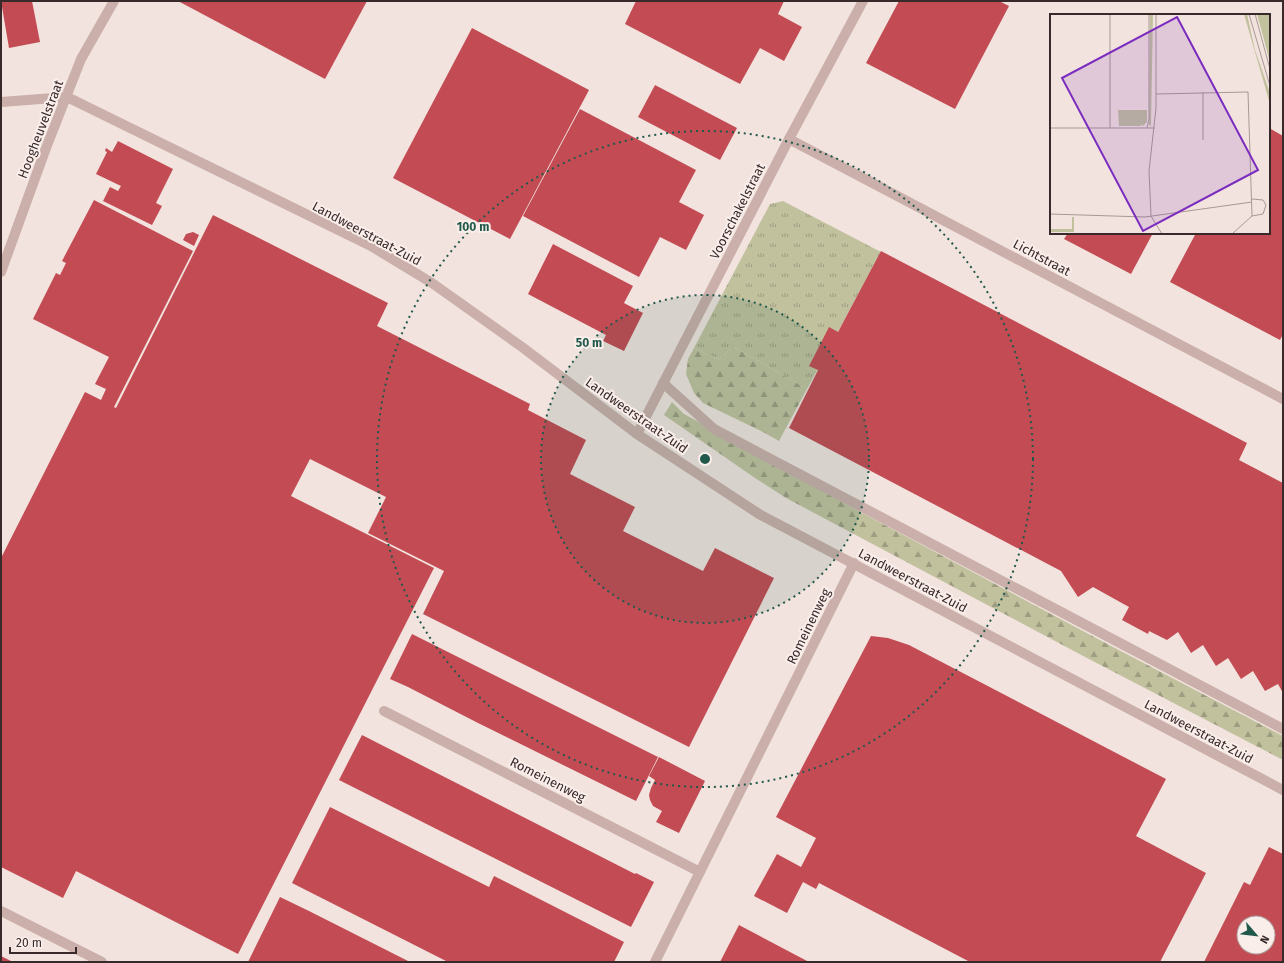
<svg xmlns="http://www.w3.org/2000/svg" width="1284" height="963" font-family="'Fira Sans',sans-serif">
	<defs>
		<pattern id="grass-tufts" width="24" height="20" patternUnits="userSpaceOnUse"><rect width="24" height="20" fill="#c1c19e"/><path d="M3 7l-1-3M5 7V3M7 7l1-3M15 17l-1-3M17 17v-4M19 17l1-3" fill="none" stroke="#9e9d81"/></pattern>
		<pattern id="forest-firs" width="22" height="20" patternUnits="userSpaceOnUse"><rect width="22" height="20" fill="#c1c19e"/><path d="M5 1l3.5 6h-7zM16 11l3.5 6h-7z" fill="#9e9d81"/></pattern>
	</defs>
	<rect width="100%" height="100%" fill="#f2e3de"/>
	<polygon fill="url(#grass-tufts)" points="783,201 881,252 807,389 732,346 725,355 718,359 694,348 770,204"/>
	<g fill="url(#forest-firs)">
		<polygon points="732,346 807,389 779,441 761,431 703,403 694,393 686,374 688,359 694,348 718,359 725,355"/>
		<polygon points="672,402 684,414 768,459 853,508 1098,639 1283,736 1283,760 1087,658 786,498 755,478 664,415"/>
	</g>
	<g fill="#c34b54" fill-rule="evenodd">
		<polygon points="1,1 32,1 40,42 9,48"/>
		<polygon points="178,1 367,1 325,79"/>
		<polygon points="636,1 784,1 778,14 802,27 784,61 760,48 740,84 625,24"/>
		<polygon points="899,1 999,1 1009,6 955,109 866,63"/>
		<polygon points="472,28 589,90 510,239 393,178"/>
		<polygon points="655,85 737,128 720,160 638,117"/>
		<polygon points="580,109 696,170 679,202 704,215 686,250 660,237 639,277 523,216"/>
		<polygon points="1269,128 1283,136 1283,334 1280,340 1170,282 1196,233 1269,233"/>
		<polygon points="118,141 173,169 156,203 162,206 152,225 103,201 110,187 118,191 121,186 96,174 107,152 105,151 106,148 112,152"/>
		<polygon points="94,200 193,251 114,407 116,408 213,215 388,303 377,326 530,404 528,410 586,440 570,474 635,507 623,531 703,571 715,548 774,578 689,747 423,614 444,571 368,533 386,497 310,459 291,496 434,568 238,954 76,871 63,898 1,867 1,558 85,392 101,400 106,389 95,384 109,357 33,319 56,273 60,275 66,263 62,261"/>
		<polygon points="193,232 199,235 194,246 183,240 186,234"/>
		<polygon points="1068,233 1153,233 1131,274 1064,239"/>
		<polygon points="553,244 633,286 624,303 643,313 624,351 603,341 606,335 528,294"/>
		<polygon points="881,251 1247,443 1239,460 1283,483 1283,693 1278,684 1265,691 1253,671 1241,679 1228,658 1216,666 1203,645 1191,653 1178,632 1167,640 1149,631 1148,634 1122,620 1129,607 1093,587 1078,597 1061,571 789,428 818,370 809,366 829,327 838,332"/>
		<polygon points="412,634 658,757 636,801 478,723 408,687 390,679"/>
		<polygon points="871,636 888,638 909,645 1166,779 1136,836 1206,873 1160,962 970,962 819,883 816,889 803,882 787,913 754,896 777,854 801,867 816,838 776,817"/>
		<polygon points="362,735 635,874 636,873 654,882 631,927 339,780"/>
		<polygon points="659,757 705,781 679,833 656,822 662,811 653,806 650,800 649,795 651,788 655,780 649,776"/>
		<polygon points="330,807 489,887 494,876 624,942 614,962 448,962 292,883"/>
		<path d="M1269,847L1283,854V962H1204L1244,882L1250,885ZM1244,923H1268V947H1244Z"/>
		<polygon points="280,897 309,911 410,962 248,962"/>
		<polygon points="739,925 809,962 720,962"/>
		<polygon points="1,956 13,962 1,962"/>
	</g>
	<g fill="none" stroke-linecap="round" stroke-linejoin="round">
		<g stroke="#caafaa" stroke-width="10">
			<polyline points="1,102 67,97 371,246 432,283 522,347 637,434 759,514 1283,790"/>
			<polyline points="789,139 1283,399"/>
			<polyline points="1,272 46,148 81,59 114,1"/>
			<polyline points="663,383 714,429 1283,729"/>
			<polyline points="637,434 789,139 863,1"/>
			<polyline points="384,711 700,872"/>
			<polyline points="1,911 102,962"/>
			<polyline points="655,962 854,563"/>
		</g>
	</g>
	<circle cx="705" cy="459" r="164" fill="#20594b" fill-opacity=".12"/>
	<g fill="none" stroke="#20594b" stroke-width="2" stroke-dasharray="2 4">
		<circle cx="705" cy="459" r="164"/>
		<circle cx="705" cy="459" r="328"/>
	</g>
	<g text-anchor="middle" stroke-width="4" stroke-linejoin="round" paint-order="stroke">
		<g font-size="13" fill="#382a2a" stroke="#faeeeb">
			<text transform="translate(40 129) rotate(-69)" y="5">Hoogheuvelstraat</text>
			<text transform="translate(737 211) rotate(-63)" y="5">Voorschakelstraat</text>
			<text transform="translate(367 233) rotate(28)" y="5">Landweerstraat-Zuid</text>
			<text transform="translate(1042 257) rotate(28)" y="5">Lichtstraat</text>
			<text transform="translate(637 415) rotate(35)" y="5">Landweerstraat-Zuid</text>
			<text transform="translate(913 580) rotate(28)" y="5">Landweerstraat-Zuid</text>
			<text transform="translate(808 626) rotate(-64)" y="5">Romeinenweg</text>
			<text transform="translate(1199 731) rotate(28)" y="5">Landweerstraat-Zuid</text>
			<text transform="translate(548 779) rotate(27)" y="5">Romeinenweg</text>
		</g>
	</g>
	<g transform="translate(1050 14)">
		<rect width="220" height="220" fill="#f2e3de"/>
		<path d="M194,0H197L205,36L220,79V90ZM207,0H220V48ZM68,96H89L91,112H69Z" fill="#c1c19e"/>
		<path d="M100,0H103L101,112L99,111ZM89,96H97V108L93,112L88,108ZM22,203H24V218H0V215H22Z" fill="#c1c19e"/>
		<path fill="none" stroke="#a89996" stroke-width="1" d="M60,0V114M106,0V94L99,157L101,202L112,220M199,0L220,72M205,0L220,55M153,78V126M106,80L198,78L202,202L182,220M0,114H105M97,114L99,105V0M202,185L213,186L216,191L213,200L202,202M0,200L95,203L202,188"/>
		<path fill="#7b2cbf" fill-opacity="0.15" stroke="#7b2cbf" stroke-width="2" d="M127,3L208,156L93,217L12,64Z"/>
		<rect width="220" height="220" fill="none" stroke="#382a2a" stroke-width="2"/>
	</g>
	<circle cx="705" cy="459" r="6" fill="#20594b" stroke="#faeeeb" stroke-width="2"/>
	<g font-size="12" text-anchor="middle" font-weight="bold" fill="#20594b" stroke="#faeeeb" stroke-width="4" stroke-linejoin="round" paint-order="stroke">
		<text x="473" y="231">100 m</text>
		<text x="589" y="347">50 m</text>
	</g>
	<rect width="1284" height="963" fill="none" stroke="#382a2a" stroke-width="4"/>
	<g transform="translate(1256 935) rotate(118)"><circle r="19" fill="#faeeeb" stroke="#aca09e"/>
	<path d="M0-3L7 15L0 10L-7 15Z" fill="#20594b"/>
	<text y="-6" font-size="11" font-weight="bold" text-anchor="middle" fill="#382a2a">N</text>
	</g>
	<path d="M10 947v6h66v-6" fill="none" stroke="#382a2a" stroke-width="2"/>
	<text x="16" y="947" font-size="12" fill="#382a2a" stroke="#faeeeb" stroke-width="3" paint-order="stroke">20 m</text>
</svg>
